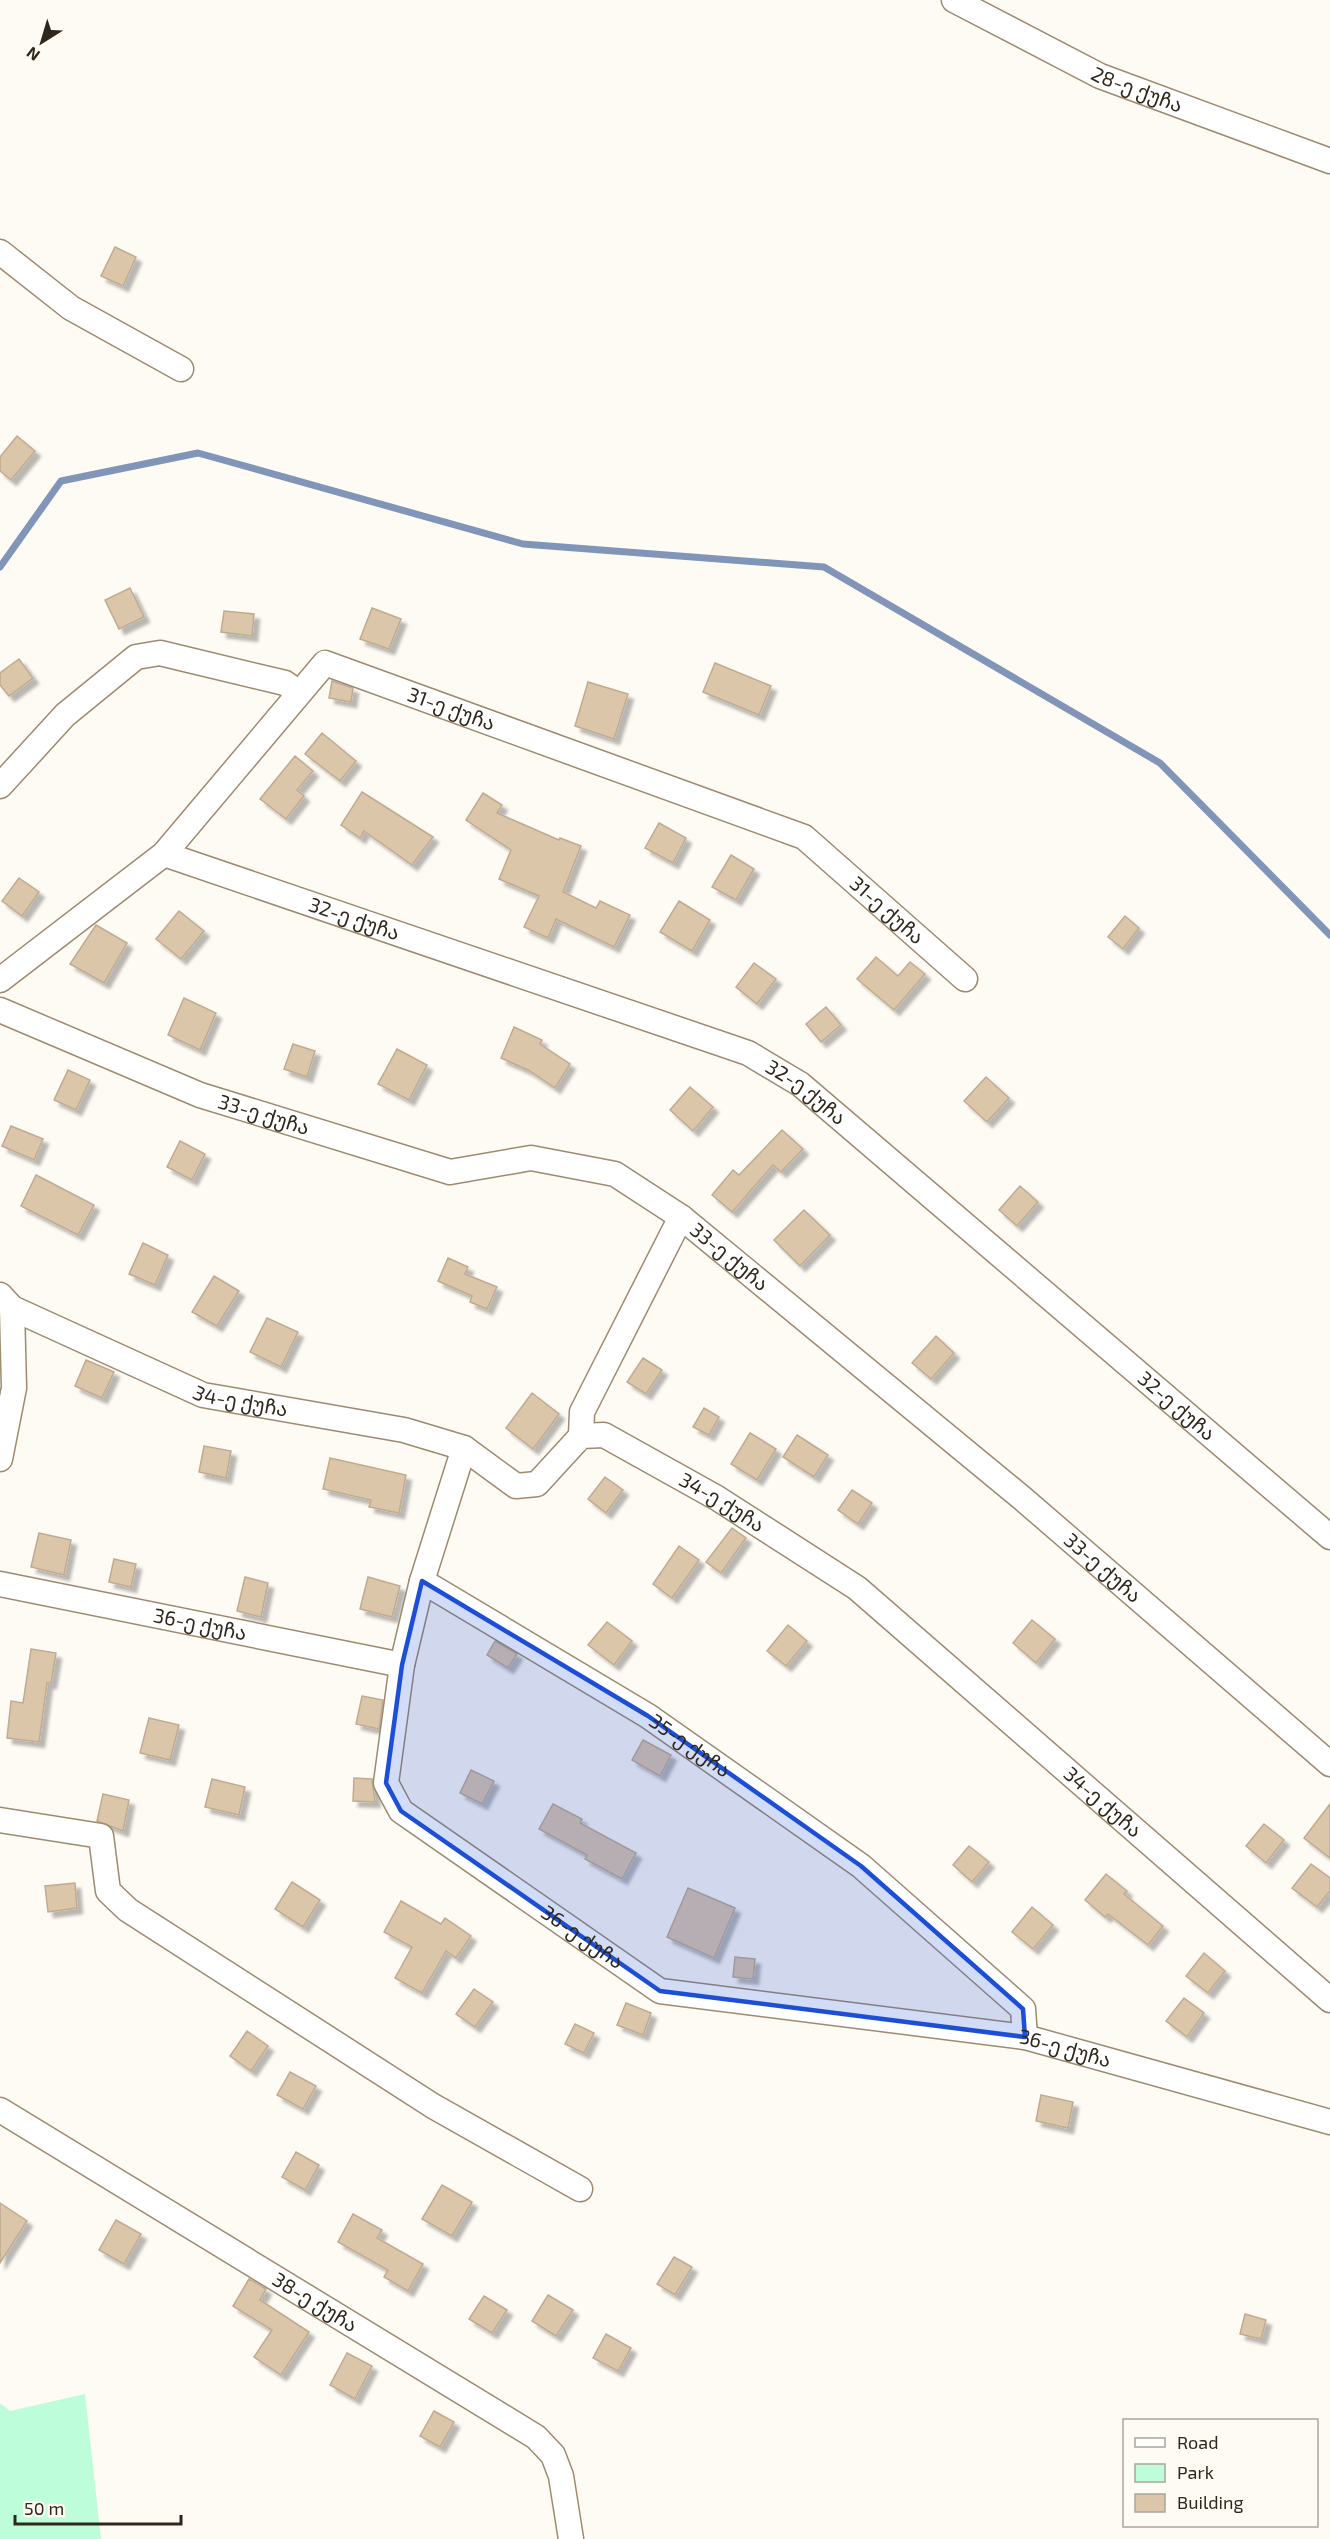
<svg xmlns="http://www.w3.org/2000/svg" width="1330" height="2539" font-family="'Exo 2','Noto Sans Georgian',sans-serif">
	<defs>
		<filter id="shadow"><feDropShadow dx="5.5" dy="5.5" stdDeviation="1.5" flood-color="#0004"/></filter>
	</defs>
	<rect width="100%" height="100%" fill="#fefaf4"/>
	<polygon fill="#befdd9" points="85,2394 101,2539 0,2539 0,2403 10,2411"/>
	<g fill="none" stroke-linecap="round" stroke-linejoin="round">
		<polyline stroke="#8095b7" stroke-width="7" points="0,567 61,481 198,453 523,544 824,567 1160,763 1330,935"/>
	</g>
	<g fill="#dcc6aa" stroke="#c0ab90" stroke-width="1.5" filter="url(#shadow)">
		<polygon points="115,247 136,257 123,286 101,276"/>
		<polygon points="17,436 35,451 11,480 0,471 0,457"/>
		<polygon points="130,588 144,617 119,629 105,600"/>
		<polygon points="372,608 401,619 389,649 360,639"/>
		<polygon points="224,611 254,614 252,636 221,632"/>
		<polygon points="19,659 33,678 9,696 0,685 0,673"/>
		<polygon points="715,663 771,686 759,715 703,692"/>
		<polygon points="332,681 353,688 351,702 329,698"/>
		<polygon points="588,682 628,694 614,739 575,726"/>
		<polygon points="322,733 356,761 340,781 305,754"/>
		<polygon points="295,756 313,771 297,790 304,796 286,819 260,799"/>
		<polygon points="362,792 433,837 412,865 364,831 360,838 341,825"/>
		<polygon points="483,793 502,805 497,813 559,840 560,838 581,846 563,892 596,908 600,901 630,915 614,947 556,919 548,938 524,927 539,896 499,879 511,850 466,820"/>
		<polygon points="659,823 686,838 673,863 645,848"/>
		<polygon points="731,855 754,869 736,900 712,887"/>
		<polygon points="19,878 39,892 22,916 2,901"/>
		<polygon points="679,901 710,920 692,951 660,932"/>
		<polygon points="179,911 204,931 181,959 156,939"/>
		<polygon points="1125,916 1139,928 1123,949 1108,937"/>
		<polygon points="96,925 127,943 104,983 70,964"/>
		<polygon points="876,957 898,976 910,962 925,974 894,1010 857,979"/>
		<polygon points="754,963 776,979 757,1004 736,987"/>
		<polygon points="184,998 216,1013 200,1050 168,1035"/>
		<polygon points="826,1007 841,1025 821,1042 806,1024"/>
		<polygon points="514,1027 542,1040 540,1044 570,1064 555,1088 528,1070 501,1058"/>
		<polygon points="293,1044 315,1051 307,1077 284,1069"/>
		<polygon points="397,1049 427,1065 409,1100 378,1084"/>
		<polygon points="68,1070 90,1080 76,1110 54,1100"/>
		<polygon points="986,1077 1009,1098 987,1122 964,1101"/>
		<polygon points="690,1087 713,1107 693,1131 670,1110"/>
		<polygon points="11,1126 43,1139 34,1160 2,1146"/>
		<polygon points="782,1130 803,1149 781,1172 773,1165 732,1212 712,1195 733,1170 739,1175"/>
		<polygon points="180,1141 205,1154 192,1180 167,1167"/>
		<polygon points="36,1175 94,1205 78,1235 21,1206"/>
		<polygon points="1020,1186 1038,1202 1017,1226 999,1210"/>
		<polygon points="804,1210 830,1235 800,1266 774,1240"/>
		<polygon points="143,1243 168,1255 155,1285 129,1274"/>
		<polygon points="448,1258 468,1267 465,1274 497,1287 487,1309 470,1302 472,1296 438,1281"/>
		<polygon points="214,1276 239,1291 217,1326 192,1312"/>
		<polygon points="267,1318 298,1332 281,1367 250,1352"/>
		<polygon points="936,1336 954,1353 931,1379 912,1363"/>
		<polygon points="643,1358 662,1370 646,1394 627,1382"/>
		<polygon points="86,1360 114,1372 102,1398 75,1386"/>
		<polygon points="532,1393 559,1414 533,1449 506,1428"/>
		<polygon points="704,1408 719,1417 709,1435 693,1427"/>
		<polygon points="750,1433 776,1449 757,1480 731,1464"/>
		<polygon points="797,1435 828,1455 814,1477 783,1457"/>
		<polygon points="204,1446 231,1451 226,1478 199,1472"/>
		<polygon points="330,1458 406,1475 399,1513 369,1507 371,1500 323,1489"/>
		<polygon points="605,1477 623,1490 606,1513 588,1499"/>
		<polygon points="852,1490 872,1503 858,1524 838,1510"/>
		<polygon points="732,1528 746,1538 721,1573 706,1562"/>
		<polygon points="39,1533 71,1540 64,1575 31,1567"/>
		<polygon points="679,1546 699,1560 672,1598 653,1584"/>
		<polygon points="114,1559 136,1564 131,1587 109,1582"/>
		<polygon points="245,1577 268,1583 261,1617 237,1611"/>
		<polygon points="368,1577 400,1586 392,1617 360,1609"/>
		<polygon points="1032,1620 1055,1639 1036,1663 1013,1643"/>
		<polygon points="607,1622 632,1641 614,1665 588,1645"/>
		<polygon points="788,1625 807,1641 786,1666 767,1651"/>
		<polygon points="495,1641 517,1654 508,1668 487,1655"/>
		<polygon points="31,1649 56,1653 51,1683 47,1683 39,1742 7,1738 11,1701 23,1703"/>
		<polygon points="362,1696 383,1700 379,1729 356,1724"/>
		<polygon points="149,1718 179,1725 170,1760 140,1753"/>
		<polygon points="643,1740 671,1755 660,1776 632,1760"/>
		<polygon points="471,1770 494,1781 482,1804 460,1793"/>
		<polygon points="354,1778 372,1779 375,1802 353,1801"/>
		<polygon points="212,1779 245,1787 239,1815 205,1807"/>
		<polygon points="103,1794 129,1800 123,1831 97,1821"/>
		<polygon points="553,1804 582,1819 580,1823 636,1853 622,1879 585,1859 587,1855 539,1829"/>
		<polygon points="1330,1804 1330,1858 1304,1838"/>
		<polygon points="1264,1824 1284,1840 1266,1863 1246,1846"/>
		<polygon points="969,1846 989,1862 972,1882 953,1865"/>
		<polygon points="1311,1864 1330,1878 1330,1891 1317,1907 1292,1888"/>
		<polygon points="1106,1874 1127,1891 1124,1894 1163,1926 1148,1945 1108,1914 1105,1917 1085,1900"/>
		<polygon points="292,1882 320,1900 303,1927 275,1909"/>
		<polygon points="75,1883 77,1908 48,1912 45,1886"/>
		<polygon points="688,1888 735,1908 714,1958 667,1937"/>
		<polygon points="401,1901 441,1924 445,1918 471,1936 456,1958 446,1951 422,1993 395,1978 412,1947 384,1932"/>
		<polygon points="1032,1907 1053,1925 1033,1949 1012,1932"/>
		<polygon points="1204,1953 1225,1971 1208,1993 1186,1976"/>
		<polygon points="735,1957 755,1959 753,1979 733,1977"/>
		<polygon points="474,1989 493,2002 475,2027 456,2014"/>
		<polygon points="1184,1998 1204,2013 1187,2037 1166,2021"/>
		<polygon points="626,2003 651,2013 643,2035 617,2025"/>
		<polygon points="575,2024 594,2033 584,2053 565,2044"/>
		<polygon points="247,2031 268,2046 251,2071 230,2056"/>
		<polygon points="290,2072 316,2086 303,2109 277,2095"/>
		<polygon points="1041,2095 1073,2102 1068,2128 1036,2121"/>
		<polygon points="296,2152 319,2165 305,2190 282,2177"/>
		<polygon points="442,2185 472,2202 452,2236 422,2219"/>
		<polygon points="0,2203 27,2221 0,2263"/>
		<polygon points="353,2214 382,2230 377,2238 423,2264 408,2291 384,2277 388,2270 338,2242"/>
		<polygon points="116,2220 141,2234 124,2264 99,2250"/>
		<polygon points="674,2257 692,2267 675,2295 657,2284"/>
		<polygon points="249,2279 266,2289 260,2300 309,2332 281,2375 254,2357 272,2330 233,2306"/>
		<polygon points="548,2295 573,2310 556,2336 532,2321"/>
		<polygon points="484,2296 507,2310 492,2333 469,2319"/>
		<polygon points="1245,2314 1266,2320 1261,2339 1240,2334"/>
		<polygon points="606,2334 631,2348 618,2371 593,2358"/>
		<polygon points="347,2353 372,2366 355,2399 330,2385"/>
		<polygon points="434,2411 454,2422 440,2447 420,2436"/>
	</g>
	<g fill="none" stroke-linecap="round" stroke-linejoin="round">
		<defs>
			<g id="minor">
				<path id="s1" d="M954,0L1100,76L1330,161"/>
				<polyline points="0,252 71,308 181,369"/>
				<polyline points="0,786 65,715 136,657 160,653 285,683 299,693"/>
				<path id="s2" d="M164,854L748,1053L800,1084L1330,1537"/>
				<path id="s3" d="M0,980L164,854L325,663L804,837L965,979"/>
				<path id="s4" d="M0,1010L200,1095L450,1172L531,1158L615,1174L681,1217L1022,1498L1330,1764"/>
				<polyline points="0,1295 12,1308 14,1388 0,1459"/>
				<path id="s5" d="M12,1308L203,1395L404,1430L464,1448L516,1486L537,1484L581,1436L604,1435L717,1498L857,1588L1330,2000"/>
				<polyline points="581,1436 582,1412 681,1217"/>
				<path id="s6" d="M464,1448L422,1581L648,1716L861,1866L1023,2009L1025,2037"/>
				<path id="s7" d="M422,1581L402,1665L386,1783L401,1811L660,1991L1025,2037L1330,2122"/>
				<path id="s8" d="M0,1584L402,1665"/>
				<polyline points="0,1820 101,1836 108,1891 128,1910 433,2106 580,2189"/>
				<path id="s9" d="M0,2110L536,2437L553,2455L561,2476L571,2539"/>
			</g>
		</defs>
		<use href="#minor" stroke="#9e8a6f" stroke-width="27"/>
		<use href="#minor" stroke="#fff" stroke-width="24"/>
	</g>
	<path fill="#1d4ed8" fill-opacity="0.2" stroke="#1d4ed8" stroke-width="4.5" stroke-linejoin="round" d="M422,1581L648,1716L861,1866L1023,2009L1025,2037L660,1991L401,1811L386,1783L402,1665Z"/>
	<g text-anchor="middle" stroke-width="4.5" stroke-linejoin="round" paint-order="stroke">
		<g font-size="20" fill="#2f271c" stroke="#fefaf4">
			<text dy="7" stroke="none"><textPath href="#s1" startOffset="204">28-ე ქუჩა</textPath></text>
			<text dy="7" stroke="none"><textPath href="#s3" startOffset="591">31-ე ქუჩა</textPath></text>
			<text dy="7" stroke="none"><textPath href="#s3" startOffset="1077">31-ე ქუჩა</textPath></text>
			<text dy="7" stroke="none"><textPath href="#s2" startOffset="201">32-ე ქუჩა</textPath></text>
			<text dy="7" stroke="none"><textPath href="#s2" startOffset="687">32-ე ქუჩა</textPath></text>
			<text dy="7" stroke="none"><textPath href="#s4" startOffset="284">33-ე ქუჩა</textPath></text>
			<text dy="7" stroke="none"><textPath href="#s4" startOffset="788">33-ე ქუჩა</textPath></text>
			<text dy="7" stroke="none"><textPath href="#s5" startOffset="248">34-ე ქუჩა</textPath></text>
			<text dy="7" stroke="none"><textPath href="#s2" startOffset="1173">32-ე ქუჩა</textPath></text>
			<text dy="7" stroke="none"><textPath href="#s5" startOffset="786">34-ე ქუჩა</textPath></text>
			<text dy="7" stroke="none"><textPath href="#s4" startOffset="1274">33-ე ქუჩა</textPath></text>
			<text dy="7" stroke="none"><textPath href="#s8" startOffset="204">36-ე ქუჩა</textPath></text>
			<text dy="7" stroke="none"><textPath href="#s6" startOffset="454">35-ე ქუჩა</textPath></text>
			<text dy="7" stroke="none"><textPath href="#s5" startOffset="1272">34-ე ქუჩა</textPath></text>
			<text dy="7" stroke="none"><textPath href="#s7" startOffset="458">36-ე ქუჩა</textPath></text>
			<text dy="7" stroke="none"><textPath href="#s7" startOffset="962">36-ე ქუჩა</textPath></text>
			<text dy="7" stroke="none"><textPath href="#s9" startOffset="369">38-ე ქუჩა</textPath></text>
		</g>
	</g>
	<rect x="1123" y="2419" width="195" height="108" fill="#fefaf4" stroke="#aba69e" stroke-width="1.5"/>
	<rect x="1135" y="2438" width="30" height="9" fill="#ffffff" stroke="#aba69e" stroke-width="1.5"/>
	<text x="1177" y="2449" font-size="18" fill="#2f271c">Road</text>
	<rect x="1135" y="2464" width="30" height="18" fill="#befdd9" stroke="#aba69e" stroke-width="1.5"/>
	<text x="1177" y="2479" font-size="18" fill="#2f271c">Park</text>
	<rect x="1135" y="2494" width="30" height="18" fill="#dcc6aa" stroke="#aba69e" stroke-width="1.5"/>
	<text x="1177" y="2509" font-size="18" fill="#2f271c">Building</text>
	<g transform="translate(42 42) rotate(217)" stroke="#fefaf4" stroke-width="4.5" paint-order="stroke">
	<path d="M0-4.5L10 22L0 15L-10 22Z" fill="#2f271c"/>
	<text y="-9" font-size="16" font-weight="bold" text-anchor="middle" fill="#2f271c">N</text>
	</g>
	<path d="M15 2515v9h166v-9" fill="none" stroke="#2f271c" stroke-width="3"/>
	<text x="24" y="2515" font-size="18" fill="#2f271c" stroke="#fefaf4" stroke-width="4.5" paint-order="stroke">50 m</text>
</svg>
